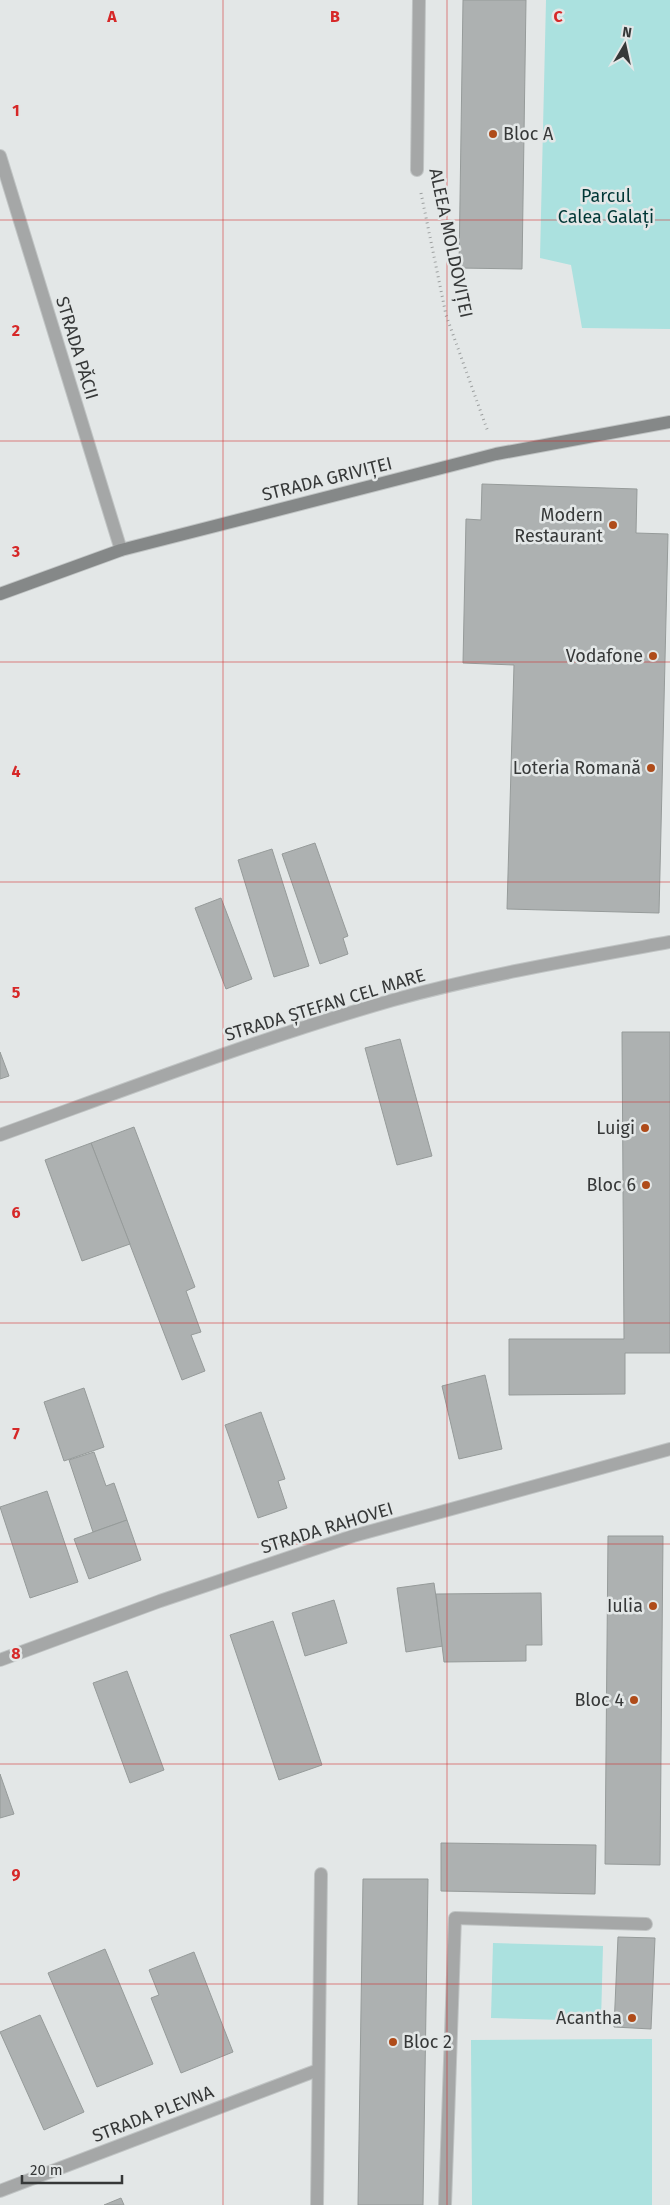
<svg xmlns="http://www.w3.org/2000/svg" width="670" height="2205" font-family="'Fira Sans',sans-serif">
	<rect width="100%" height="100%" fill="#e3e7e7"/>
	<g fill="#abe1df">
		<polygon points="546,0 670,0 670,329 582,328 571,265 540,258"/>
		<polygon points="493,1943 603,1946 601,2021 491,2018"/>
		<polygon points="652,2039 652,2205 472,2205 471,2040"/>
	</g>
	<g fill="#adb1b1" stroke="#969b9a">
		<polygon points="463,0 526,0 522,269 459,268"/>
		<polygon points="482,484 637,489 636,533 668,534 659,913 507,909 514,665 463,663 466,519 481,520"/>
		<polygon points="315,843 348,936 343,938 348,954 320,964 282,854"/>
		<polygon points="272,849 309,966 274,977 238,860"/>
		<polygon points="221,898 252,979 226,989 195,908"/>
		<polygon points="622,1032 670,1032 670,1353 625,1353 625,1394 509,1395 509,1339 624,1339"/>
		<polygon points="400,1039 432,1156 397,1165 365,1048"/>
		<polygon points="0,1052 9,1076 0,1079"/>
		<polygon points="134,1127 195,1287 186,1291 201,1332 191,1335 205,1371 182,1380 91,1143"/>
		<polygon points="91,1143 130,1244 82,1261 45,1160"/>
		<polygon points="485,1375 502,1449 459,1459 442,1386"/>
		<polygon points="84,1388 104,1447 64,1461 44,1402"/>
		<polygon points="261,1412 285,1479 278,1481 287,1508 258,1518 225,1425"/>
		<polygon points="94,1452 106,1486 114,1483 127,1520 93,1532 69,1460"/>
		<polygon points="47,1491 78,1582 30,1598 0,1507"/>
		<polygon points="127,1520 141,1560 89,1579 74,1539"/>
		<polygon points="608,1536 663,1536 660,1865 605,1864"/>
		<polygon points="434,1583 443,1646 406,1652 397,1588"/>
		<polygon points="541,1593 542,1645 526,1645 526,1661 444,1662 436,1594"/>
		<polygon points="334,1600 347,1643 305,1656 292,1613"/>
		<polygon points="273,1621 322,1765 279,1780 230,1635"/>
		<polygon points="127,1671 164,1770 130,1783 93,1683"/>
		<polygon points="0,1774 14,1814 0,1818"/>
		<polygon points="441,1843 596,1845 595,1894 441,1891"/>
		<polygon points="363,1879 428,1879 423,2205 358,2205"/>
		<polygon points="618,1937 655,1938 651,2029 614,2027"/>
		<polygon points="105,1949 153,2064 97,2087 48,1973"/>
		<polygon points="194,1952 233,2052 181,2073 151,1998 159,1995 149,1970"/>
		<polygon points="40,2015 84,2112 44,2130 0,2032"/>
		<polygon points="121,2198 124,2205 104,2205"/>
	</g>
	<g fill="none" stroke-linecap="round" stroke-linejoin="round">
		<defs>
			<polyline id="lane" points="445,2205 455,1918 646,1924"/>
			<g id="street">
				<polyline points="0,156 121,550"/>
				<polyline points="417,170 419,0"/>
				<path d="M0,1135C130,1088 260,1038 393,1000C484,975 577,959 670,942"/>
				<polyline points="0,1660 160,1601 353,1536 670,1449"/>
				<polyline points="0,2191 318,2070"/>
				<polyline points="317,2205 321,1874"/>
			</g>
			<polyline id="secondary" points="0,594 121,550 496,454 670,422"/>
		</defs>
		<use href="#lane" stroke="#c0c4c4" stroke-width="14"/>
		<use href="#street" stroke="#c0c4c4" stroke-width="14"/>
		<use href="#secondary" stroke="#c0c4c4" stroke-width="14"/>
		<polyline stroke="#9da0a0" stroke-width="3" stroke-dasharray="1 4" stroke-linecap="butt" points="421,193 446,315 488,432"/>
		<use href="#lane" stroke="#a5a7a7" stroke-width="12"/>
		<use href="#street" stroke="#a5a7a7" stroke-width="12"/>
		<use href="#secondary" stroke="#858888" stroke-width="12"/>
	</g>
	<path fill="none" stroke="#d62828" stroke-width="1" stroke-opacity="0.55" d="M223,0V2205M447,0V2205M0,220H670M0,441H670M0,662H670M0,882H670M0,1102H670M0,1323H670M0,1544H670M0,1764H670M0,1984H670"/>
	<g fill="#af4b19" stroke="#e3e7e7" stroke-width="2">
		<circle cx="493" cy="134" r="5"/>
		<circle cx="613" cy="525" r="5"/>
		<circle cx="653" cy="656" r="5"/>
		<circle cx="651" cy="768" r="5"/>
		<circle cx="645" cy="1128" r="5"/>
		<circle cx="646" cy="1185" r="5"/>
		<circle cx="653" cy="1606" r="5"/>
		<circle cx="634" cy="1700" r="5"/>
		<circle cx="632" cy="2018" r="5"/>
		<circle cx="393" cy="2042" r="5"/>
	</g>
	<g text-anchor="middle" stroke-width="5" stroke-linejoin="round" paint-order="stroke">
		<g font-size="18" fill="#363838" stroke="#e3e7e7" text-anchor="end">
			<text x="503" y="140" text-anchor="start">Bloc A</text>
			<text x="603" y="521">Modern<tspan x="603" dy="21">Restaurant</tspan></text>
			<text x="643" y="662">Vodafone</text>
			<text x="641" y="774">Loteria Romană</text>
			<text x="635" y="1134">Luigi</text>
			<text x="636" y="1191">Bloc 6</text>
			<text x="643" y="1612">Iulia</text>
			<text x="624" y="1706">Bloc 4</text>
			<text x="622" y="2024">Acantha</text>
			<text x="403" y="2048" text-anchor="start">Bloc 2</text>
		</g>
		<g font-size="18" fill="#003736" stroke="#e3e7e7">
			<text x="606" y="202">Parcul<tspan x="606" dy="21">Calea Galați</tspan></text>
		</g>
		<g font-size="18" fill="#363838" stroke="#e3e7e7">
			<text transform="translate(451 243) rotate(78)" y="6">ALEEA MOLDOVIȚEI</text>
			<text transform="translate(77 348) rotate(73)" y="6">STRADA PĂCII</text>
			<text transform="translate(327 479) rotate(-14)" y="6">STRADA GRIVIȚEI</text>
			<text transform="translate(325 1005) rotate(-17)" y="6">STRADA ȘTEFAN CEL MARE</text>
			<text transform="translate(327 1528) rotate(-17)" y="6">STRADA RAHOVEI</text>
			<text transform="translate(153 2114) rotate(-21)" y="6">STRADA PLEVNA</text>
		</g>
	</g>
	<g font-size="16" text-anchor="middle" font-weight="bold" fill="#d62828" stroke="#e3e7e7" stroke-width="5" stroke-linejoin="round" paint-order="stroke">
		<text x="112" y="22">A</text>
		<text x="335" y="22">B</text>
		<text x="558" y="22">C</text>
		<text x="16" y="116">1</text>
		<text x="16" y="336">2</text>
		<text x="16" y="557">3</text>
		<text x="16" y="777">4</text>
		<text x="16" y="998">5</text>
		<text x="16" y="1218">6</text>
		<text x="16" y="1439">7</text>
		<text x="16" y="1659">8</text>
		<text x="16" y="1880">9</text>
	</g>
	<g transform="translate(625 45) rotate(9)" stroke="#e3e7e7" stroke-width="4" paint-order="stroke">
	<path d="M0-4L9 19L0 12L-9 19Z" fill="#363838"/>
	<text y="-8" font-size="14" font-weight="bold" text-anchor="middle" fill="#363838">N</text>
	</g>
	<path d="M22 2175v8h100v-8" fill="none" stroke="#363838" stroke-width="2.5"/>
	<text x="30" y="2175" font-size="15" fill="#363838" stroke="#e3e7e7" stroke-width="4" paint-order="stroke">20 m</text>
</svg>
